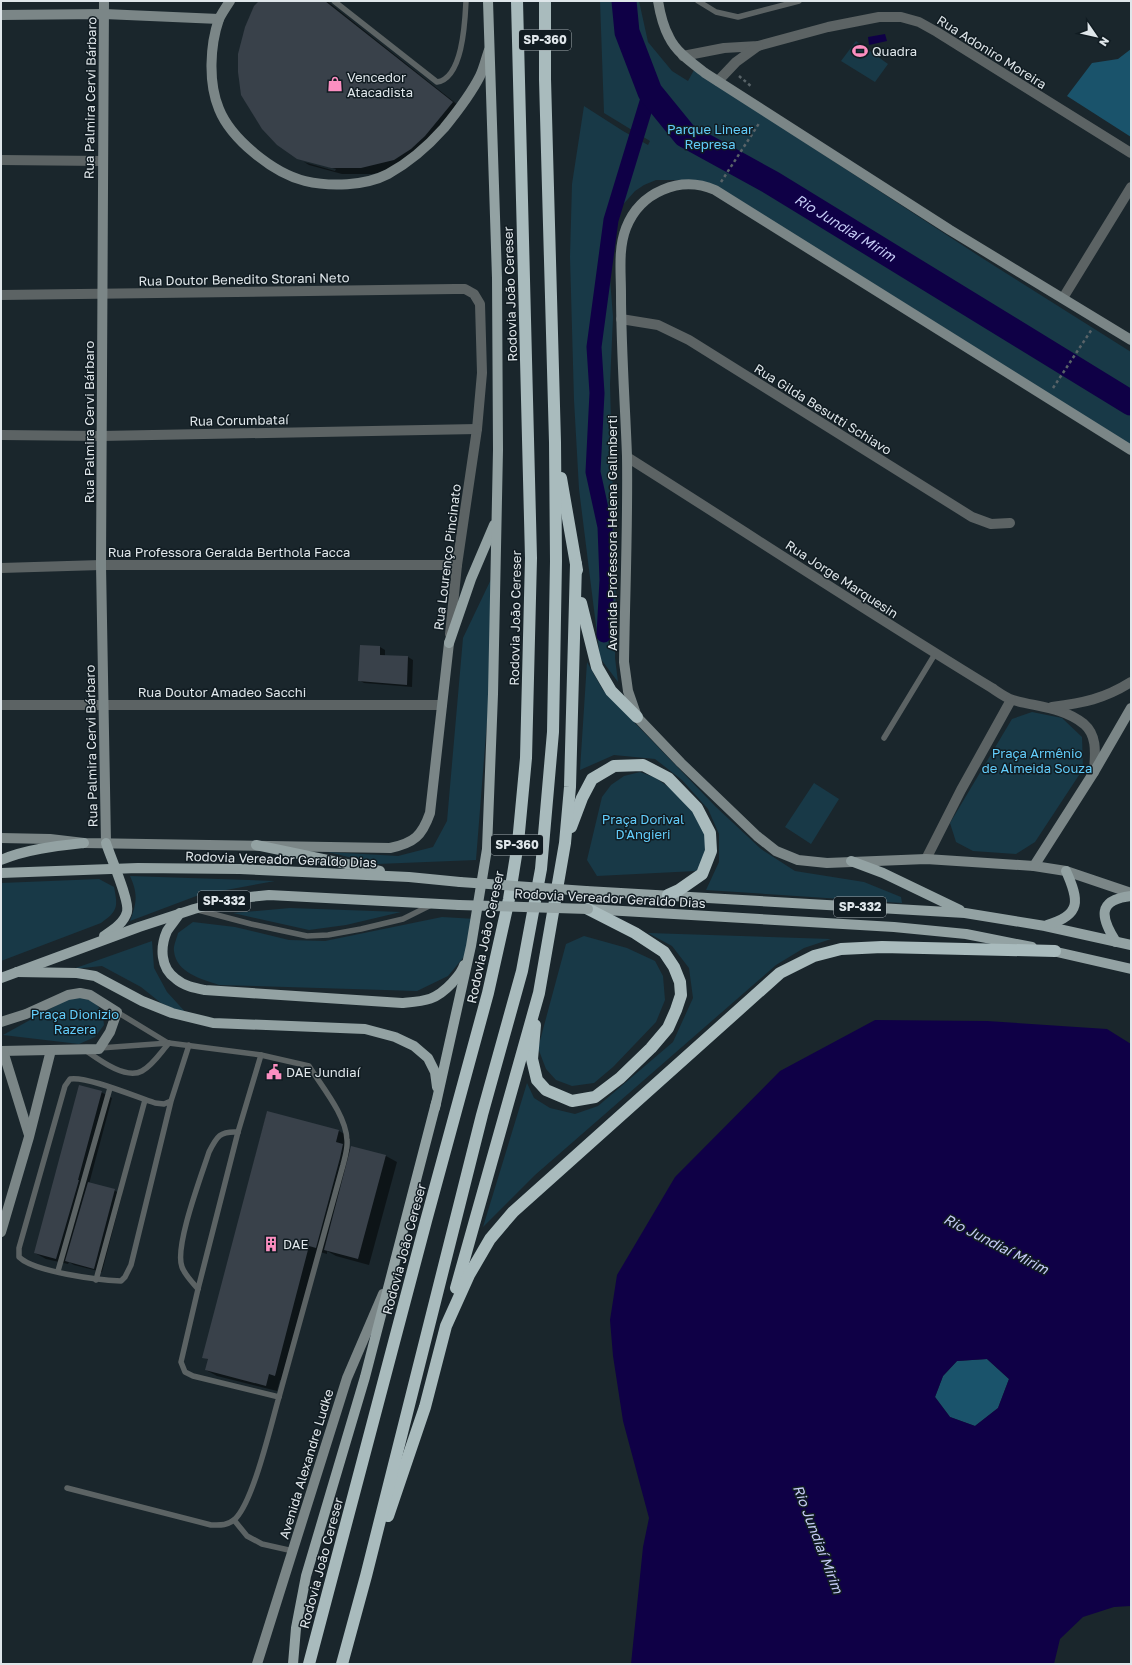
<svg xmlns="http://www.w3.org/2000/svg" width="1132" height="1665" font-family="'Golos Text',sans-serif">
	<rect width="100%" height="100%" fill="#1a262c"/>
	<g fill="#183947">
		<polygon points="600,1 639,1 648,42 672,71 688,81 694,70 982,258 1131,352 1131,446 694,180 656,180 644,185 635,191 620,208 615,225 609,266 613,317 610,384 616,612 615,658 618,682 600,658 579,489 574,400 570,257 572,184 584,106 623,131 648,145 650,141 604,113"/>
		<polygon points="856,41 888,64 875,82 841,61"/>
		<polygon points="495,571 492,658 476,860 377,864 328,852 398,856 433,847 447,821 463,638"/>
		<polygon points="587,662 603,690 716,807 761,849 795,871 864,882 901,897 902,903 706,890 719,862 719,834 708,809 682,780 655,759 614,755 580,770"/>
		<polygon points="1032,712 1062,718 1082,737 1083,769 1035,842 1016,854 973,851 956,842 950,823 1012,719"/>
		<polygon points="640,772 656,778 671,789 706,826 708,857 696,871 597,876 587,860 602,797 611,785 624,776"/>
		<polygon points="814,783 839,799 811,844 785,827"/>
		<path d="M130,876L275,881L199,895L130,921C137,902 138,894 130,876Z"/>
		<path d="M99,879L114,887C118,907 118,911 101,923L1,961V927L2,923L1,883Z"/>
		<polygon points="290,908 401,912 346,925 309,930 233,913"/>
		<path d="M442,917L476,919L468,952L448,976L417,991L219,985C202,979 176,973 174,951C173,946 177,938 178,933L193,922L235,927L289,940L325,941Z"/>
		<polygon points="648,933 831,939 804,948 776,965 535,1175 483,1227 527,1083 534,1098 550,1108 575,1114 598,1106 673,1042 693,998 689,968 672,946"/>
		<polygon points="584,936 627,948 655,961 663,976 665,1000 656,1022 613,1067 594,1083 572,1086 556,1080 546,1069 538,1048 566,944"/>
		<polygon points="152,941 154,968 167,992 188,1015 161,1003 141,987 102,966 73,969"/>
		<path d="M83,997C99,1005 102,1007 104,1025L95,1037L79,1044L3,1035L66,1000Z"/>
	</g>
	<g fill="#1a536b">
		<polygon points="1131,49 1131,137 1067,96 1092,63 1118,59"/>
		<polygon points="987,1359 1009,1379 998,1408 975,1426 950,1417 935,1397 943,1376 957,1361"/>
	</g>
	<g fill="#0f0046" fill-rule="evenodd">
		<polygon points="885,34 887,41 869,45 868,37"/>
		<path d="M875,1020L987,1021L1107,1029L1131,1044V1606L1114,1607L1083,1617L1060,1639L1054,1664H631L643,1547L649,1518L623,1421L613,1356L610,1320L617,1275L675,1177L780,1071ZM987,1359L1009,1379L998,1408L975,1426L950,1417L935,1397L943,1376L957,1361Z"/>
	</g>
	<g fill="#0007">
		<polygon points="260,1 327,1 463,109 405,166 373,174 342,174 309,165 304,162 335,171 336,169 297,158"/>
		<polygon points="380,647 385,650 385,656 408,657 413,660 412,687 364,683 359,680"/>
		<polygon points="101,1092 112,1098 89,1184 114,1190 122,1195 102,1272 74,1265 69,1262 68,1264 46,1259 35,1253"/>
		<polygon points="267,1112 339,1131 350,1137 347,1147 351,1150 352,1147 386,1156 397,1162 369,1265 336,1256 327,1251 327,1254 320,1252 286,1381 280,1380 277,1391 217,1376 206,1370 209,1360 204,1357"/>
	</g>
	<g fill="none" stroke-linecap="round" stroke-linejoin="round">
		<polyline stroke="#0f0046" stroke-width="15" points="604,635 607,580 605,527 593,472 597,393 594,347 611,220 650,92"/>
		<path stroke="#0f0046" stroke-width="25" id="s1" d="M624,1L627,32L650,92L685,135L772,183L1131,403"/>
	</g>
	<g fill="#39414a">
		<polygon points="259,1 325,1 453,102 425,136 411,149 394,160 361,168 331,168 297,159 277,145 262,129 241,95 238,72 238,54 245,27 254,6"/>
		<polygon points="360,645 380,646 380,655 408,656 407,685 358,681"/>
		<polygon points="79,1085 102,1091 78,1180 79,1180 56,1259 34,1253"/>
		<polygon points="267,1111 339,1130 336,1142 343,1144 340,1158 316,1248 309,1246 275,1376 269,1374 266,1386 205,1370 208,1359 202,1358"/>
		<polygon points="351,1146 386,1155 358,1259 324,1250"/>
		<polygon points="88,1182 115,1189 94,1269 65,1261"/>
	</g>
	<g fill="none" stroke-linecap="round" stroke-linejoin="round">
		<g stroke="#596368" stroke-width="2.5" stroke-dasharray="3 3" stroke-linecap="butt">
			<polyline points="739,76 752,87"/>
			<polyline points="721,182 760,122"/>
			<polyline points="1053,388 1092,329"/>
		</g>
		<g stroke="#5c6364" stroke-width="5.5">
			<path d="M334,1L437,82C463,78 465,21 466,1"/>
			<polyline points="698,1 716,12 738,17 799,1"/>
			<polyline points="884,738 935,654"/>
			<polyline points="198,910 251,924 307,936 328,935 361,929 403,919 431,905"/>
			<polyline points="117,1012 168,1043"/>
			<path d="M100,1048L169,1043L261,1055L309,1066C322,1087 346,1115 347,1140C348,1148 345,1157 343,1165L279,1397"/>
			<path d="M85,1050C98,1059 125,1080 142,1071C153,1065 161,1052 169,1043"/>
			<path d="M171,1101L164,1104L155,1103C136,1097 87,1076 70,1079L65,1086L19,1248V1257C34,1272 98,1280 121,1281L125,1277L131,1265L171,1101L189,1045"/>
			<polyline points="58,1271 110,1088"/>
			<polyline points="96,1280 145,1100"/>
			<path d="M198,1289C192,1282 185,1275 182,1267C174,1247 202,1174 209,1152C217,1136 220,1131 238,1132"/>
			<path d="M67,1488L211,1525C220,1525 226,1526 234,1520C253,1504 271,1424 279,1397L193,1376L185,1372L181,1362L198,1289L238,1132L261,1055"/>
			<polyline points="234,1520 247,1536 262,1544 293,1551"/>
		</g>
		<g stroke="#5c6364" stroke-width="10">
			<polyline points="683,56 724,48 758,46 828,27 879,17 901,17 919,22 937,32 1131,153"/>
			<polyline points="718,81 736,62 758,46"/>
			<polyline points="1,160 102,161"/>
			<polyline points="1,295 455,289 465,289 474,294 480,304 482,373 477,429 457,565 450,634"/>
			<polyline points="1063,298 1131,187"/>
			<polyline points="621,319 658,325 689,340 972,517 991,524 1010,523"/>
			<polyline points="1,435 101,436 477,429"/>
			<path d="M627,457C749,534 869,613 992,688C998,692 1006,698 1013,700C1037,707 1063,707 1084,724C1098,736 1095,755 1094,772"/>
			<polyline points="1,568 101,565 457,565"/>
			<polyline points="1,705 442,705"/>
			<path d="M1052,707C1083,703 1104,699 1131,682"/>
			<polyline points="926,859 961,790 1011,700"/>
		</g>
		<g stroke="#7b8687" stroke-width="10">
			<polyline points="104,1 101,565 106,843"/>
			<path d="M230,1C226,7 222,13 219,19C210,45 208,83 219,109C231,139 273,173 305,181C330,187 365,186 388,174C410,162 428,146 444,128C457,112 471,94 480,76C484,68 486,58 489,50"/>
			<path d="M658,1C660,13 663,26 669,37C676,52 692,63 705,73L950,230L1131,340"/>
			<polyline points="1,15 104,14 219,19"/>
			<path d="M1131,450L715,190C680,175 640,192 626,228C618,249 621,272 621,294C621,348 625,402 627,456C628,525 625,593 624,662L628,691L637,717L681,763L757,836L776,851L798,860L827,863L926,859L1034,866L1066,871L1131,893"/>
			<path d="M1,838L50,839L84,843L390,848C414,843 422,836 430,813L449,643"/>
			<polyline points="1034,866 1094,772 1131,708"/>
			<polyline points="1,1022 26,1014 68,995 80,993 90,995 117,1012 110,1032 99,1049 1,1051"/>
			<polyline points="3,1051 29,1135"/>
			<polyline points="1,1232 29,1137 51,1050"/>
			<polyline points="257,1664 347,1378 383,1294"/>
		</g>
		<g stroke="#93a2a3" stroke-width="10">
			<polyline points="449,643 471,579 494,525"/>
			<polyline points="256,845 380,871"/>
			<path d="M1,860C27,849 57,846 84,843"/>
			<polyline points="851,861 883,873 960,910"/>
			<polyline points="1,873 138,868 240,869 409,877 460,882"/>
			<polyline points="586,891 965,913 1045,926 1131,945"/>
			<polyline points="588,909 894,927 966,934 1032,947"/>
			<path d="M180,913C176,919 171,925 167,931C160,947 160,968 176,979C184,986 195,988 205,990L402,1003C425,1001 435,1001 452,983C457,977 462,972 464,965"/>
			<path d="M1047,925C1082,915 1079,900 1066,871"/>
			<path d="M104,936C113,930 124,923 127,912C130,901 110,856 106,843"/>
			<path d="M1116,942C1101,918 1096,900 1131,896"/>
			<polyline points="1048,950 1131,969"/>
			<polyline points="17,972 77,973 95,976 142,1001 172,1013 213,1023 365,1029 395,1037 414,1046 428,1058 435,1072 437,1087"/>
			<polyline points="1,978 139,927 194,909 231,899 269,895 459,905"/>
			<polyline points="435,1108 471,946 487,849 493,694 498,450 497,278 488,1"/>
			<polyline points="293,1664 296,1628 306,1576 365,1377 436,1103"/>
		</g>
		<g stroke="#a9bbbd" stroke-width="12">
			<polyline points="561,478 577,570"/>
			<polyline points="581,603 597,667 611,691 637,717"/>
			<polyline points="571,827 582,798 592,779 614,766 643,765 668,778 697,808 710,833 711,851 702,874 679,890 668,895"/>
			<polyline points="535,1025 532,1059 537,1080 546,1090 572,1101 595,1097 620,1078 651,1048 668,1028 676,1010 681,995 680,982 674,967 664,952 635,933 588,909"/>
			<polyline points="456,1288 539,993 565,843 570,787 576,564"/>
			<polyline points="388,1516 425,1407 446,1326 469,1275 490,1239 513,1212 780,973 814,956 841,949 882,947 1055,951"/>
			<polyline points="309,1664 426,1221 488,993 509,899 518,843 526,758 531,558 517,1"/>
			<polyline points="342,1664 366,1576 482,1115 522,971 541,869 553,732 556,561 555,442 545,79 545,1"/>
		</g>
		<g stroke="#93a2a3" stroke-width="10">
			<polyline points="460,882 586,891"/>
			<polyline points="459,905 588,909"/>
		</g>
	</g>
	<defs>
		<symbol id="stadium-bare" viewBox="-9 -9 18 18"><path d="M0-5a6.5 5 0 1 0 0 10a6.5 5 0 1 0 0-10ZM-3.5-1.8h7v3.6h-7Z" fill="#fc8fc1" stroke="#111c22" stroke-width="2.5" paint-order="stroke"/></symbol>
		<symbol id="shop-bare" viewBox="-9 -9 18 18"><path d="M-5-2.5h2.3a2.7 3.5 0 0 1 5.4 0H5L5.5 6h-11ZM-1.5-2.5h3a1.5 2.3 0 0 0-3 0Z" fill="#fc8fc1" stroke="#111c22" stroke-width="2.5" paint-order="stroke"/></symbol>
		<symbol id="civic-bare" viewBox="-9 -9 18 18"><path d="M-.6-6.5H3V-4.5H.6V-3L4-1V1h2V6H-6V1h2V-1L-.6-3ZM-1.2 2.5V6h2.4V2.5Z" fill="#fc8fc1" stroke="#111c22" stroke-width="2.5" paint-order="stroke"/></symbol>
		<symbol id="building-bare" viewBox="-9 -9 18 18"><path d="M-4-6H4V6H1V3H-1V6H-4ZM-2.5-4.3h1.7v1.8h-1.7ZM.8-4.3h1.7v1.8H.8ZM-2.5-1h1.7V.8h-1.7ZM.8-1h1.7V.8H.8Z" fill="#fc8fc1" stroke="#111c22" stroke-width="2.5" paint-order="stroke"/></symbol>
	</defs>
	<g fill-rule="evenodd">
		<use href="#stadium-bare" x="849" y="40" width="22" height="22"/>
		<use href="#shop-bare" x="324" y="73" width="22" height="22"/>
		<use href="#civic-bare" x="263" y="1061" width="22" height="22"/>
		<use href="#building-bare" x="260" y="1233" width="22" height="22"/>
	</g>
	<g text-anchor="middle" stroke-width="3" stroke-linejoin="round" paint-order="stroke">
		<g fill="#111c22" stroke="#a1a9ae" stroke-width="1">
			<rect x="519" y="30" width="52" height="20" rx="3"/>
			<rect x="491" y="835" width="52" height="20" rx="3"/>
			<rect x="198" y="891" width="52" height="20" rx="3"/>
			<rect x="834" y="897" width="52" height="20" rx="3"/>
		</g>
		<g font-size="12" font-weight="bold" fill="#dfe6ea">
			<text x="545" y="44">SP-360</text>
			<text x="517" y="849">SP-360</text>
			<text x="224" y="905">SP-332</text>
			<text x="860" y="911">SP-332</text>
		</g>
		<g font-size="13" fill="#dfe6ea" stroke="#111c22" text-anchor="start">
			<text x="872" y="56">Quadra</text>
			<text x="347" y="82">Vencedor<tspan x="347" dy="15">Atacadista</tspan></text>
			<text x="286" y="1077">DAE Jundiaí</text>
			<text x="283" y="1249">DAE</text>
		</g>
		<g font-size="13" fill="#dfe6ea" stroke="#111c22">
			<text transform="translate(992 52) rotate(32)" y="5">Rua Adoniro Moreira</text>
			<text transform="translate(90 98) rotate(-89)" y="5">Rua Palmira Cervi Bárbaro</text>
			<text transform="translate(244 279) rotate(-1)" y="5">Rua Doutor Benedito Storani Neto</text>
			<text transform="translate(510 294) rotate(-92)" y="5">Rodovia João Cereser</text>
			<text transform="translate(823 409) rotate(32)" y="5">Rua Gilda Besutti Schiavo</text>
			<text transform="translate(239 420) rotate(-1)" y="5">Rua Corumbataí</text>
			<text transform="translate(89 422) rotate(-90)" y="5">Rua Palmira Cervi Bárbaro</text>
			<text transform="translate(612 533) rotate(-90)" y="5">Avenida Professora Helena Galimberti</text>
			<text x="229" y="557">Rua Professora Geralda Berthola Facca</text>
			<text transform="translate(447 557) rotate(-83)" y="5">Rua Lourenço Pincinato</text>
			<text transform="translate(842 579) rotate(33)" y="5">Rua Jorge Marquesin</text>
			<text transform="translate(515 618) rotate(-89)" y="5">Rodovia João Cereser</text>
			<text x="222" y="697">Rua Doutor Amadeo Sacchi</text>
			<text transform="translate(91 746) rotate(-91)" y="5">Rua Palmira Cervi Bárbaro</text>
			<text transform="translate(281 859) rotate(2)" y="5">Rodovia Vereador Geraldo Dias</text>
			<text transform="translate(610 898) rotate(3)" y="5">Rodovia Vereador Geraldo Dias</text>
			<text transform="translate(485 937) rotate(-78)" y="5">Rodovia João Cereser</text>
			<text transform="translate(404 1249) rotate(-75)" y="5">Rodovia João Cereser</text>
			<text transform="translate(306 1464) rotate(-73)" y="5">Avenida Alexandre Ludke</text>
			<text transform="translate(321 1563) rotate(-75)" y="5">Rodovia João Cereser</text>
		</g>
		<g font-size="13" fill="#62ccfa" stroke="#111c22">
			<text x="710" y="134">Parque Linear<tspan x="710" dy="15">Represa</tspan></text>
			<text x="1037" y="758">Praça Armênio<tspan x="1037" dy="15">de Almeida Souza</tspan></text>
			<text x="643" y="824">Praça Dorival<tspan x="643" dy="15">D'Angieri</tspan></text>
			<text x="75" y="1019">Praça Dionizio<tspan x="75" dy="15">Razera</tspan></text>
		</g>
		<g font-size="14" font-style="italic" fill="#c5cbf5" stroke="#111c22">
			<text dy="5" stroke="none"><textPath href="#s1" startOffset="336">Rio Jundiaí Mirim</textPath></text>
			<text transform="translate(996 1244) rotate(27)" y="5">Rio Jundiaí Mirim</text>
			<text transform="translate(818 1539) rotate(69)" y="5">Rio Jundiaí Mirim</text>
		</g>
	</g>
	<rect width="1132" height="1665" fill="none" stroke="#dfe6ea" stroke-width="4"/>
	<g transform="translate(1096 36) rotate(124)" stroke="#111c22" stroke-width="3" paint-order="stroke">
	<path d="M0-3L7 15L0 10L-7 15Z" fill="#dfe6ea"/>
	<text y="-6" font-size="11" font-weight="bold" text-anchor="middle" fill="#dfe6ea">N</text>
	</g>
</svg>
